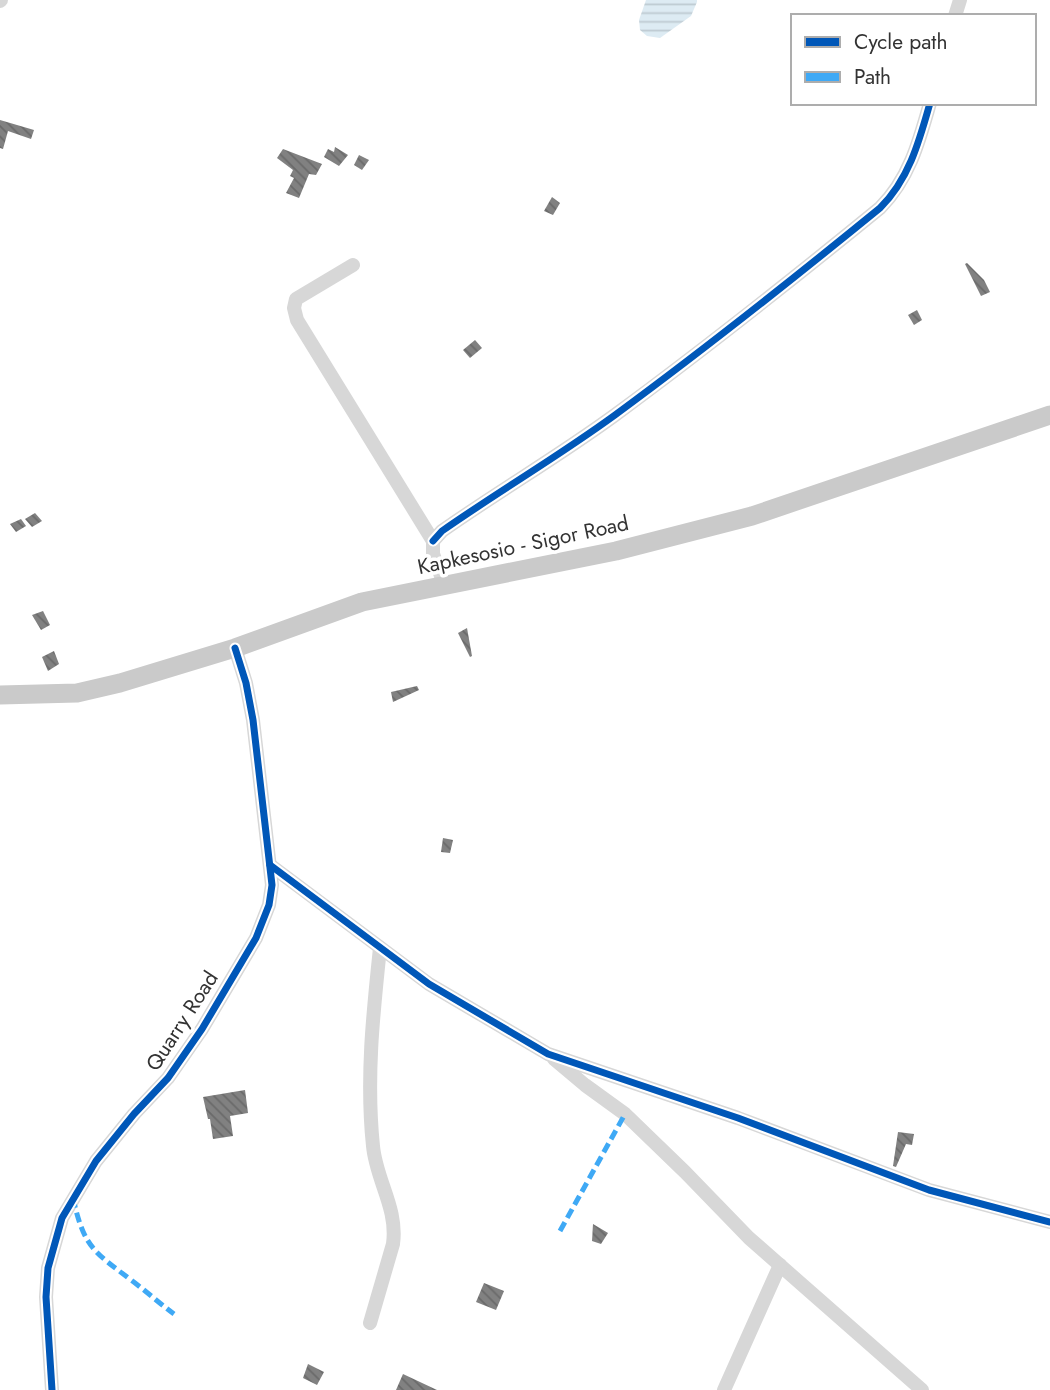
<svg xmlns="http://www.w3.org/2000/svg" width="1050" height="1390" font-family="Jost,sans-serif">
	<defs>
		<pattern id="water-rules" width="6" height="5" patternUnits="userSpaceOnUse" patternTransform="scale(1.75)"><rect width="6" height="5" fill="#ddebf3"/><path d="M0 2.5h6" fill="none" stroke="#becad1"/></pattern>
		<pattern id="building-back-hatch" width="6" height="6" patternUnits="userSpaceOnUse" patternTransform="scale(1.75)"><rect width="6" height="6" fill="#818181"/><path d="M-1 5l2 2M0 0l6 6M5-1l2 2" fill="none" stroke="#6a6a6a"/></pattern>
	</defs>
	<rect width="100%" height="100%" fill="#fff"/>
	<polygon fill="url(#water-rules)" points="646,0 697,0 697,2 691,16 660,38 647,36 640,30 639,20"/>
	<g fill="url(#building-back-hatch)">
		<polygon points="0,120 34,130 31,139 8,131 3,149 0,148"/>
		<polygon points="335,147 348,155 339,166 324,157 328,149 334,152"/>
		<polygon points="283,149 322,164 316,175 309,174 299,198 286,193 294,178 290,176 293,170 277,158"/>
		<polygon points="359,155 369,160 362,170 354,165"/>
		<polygon points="552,197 560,203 553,215 544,211"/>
		<polygon points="967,263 984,280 990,292 981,296 965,264"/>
		<polygon points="917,310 922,320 914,325 908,315"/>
		<polygon points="475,340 482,348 470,358 463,350"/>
		<polygon points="35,513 42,521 32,527 25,519"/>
		<polygon points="21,519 26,526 16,532 10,524"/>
		<polygon points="43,611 50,625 41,630 32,615"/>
		<polygon points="467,628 472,656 470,657 458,633"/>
		<polygon points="54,651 59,664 48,671 42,657"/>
		<polygon points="417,686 419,690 393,702 391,692"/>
		<polygon points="443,838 453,840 450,853 441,852"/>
		<polygon points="245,1090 248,1113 230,1116 233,1136 213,1139 210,1119 208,1119 203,1097"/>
		<polygon points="898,1132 914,1134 912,1145 906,1144 896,1167 893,1166"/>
		<polygon points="593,1224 608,1233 601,1244 592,1241"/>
		<polygon points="484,1283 504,1291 496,1310 476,1302"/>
		<polygon points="308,1364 324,1372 317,1385 303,1378"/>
		<polygon points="403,1374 437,1390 396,1390"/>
	</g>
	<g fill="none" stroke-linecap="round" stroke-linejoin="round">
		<g stroke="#d7d7d7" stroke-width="14">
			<polyline points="0,1 1,0"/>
			<polyline points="955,16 960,0"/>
			<polyline points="353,265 296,299 294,308 297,320 433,541 433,554 444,584"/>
			<path d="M433,541L442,531C499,491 559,456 615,415C706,348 793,279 880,208C909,179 919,142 930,103"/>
			<polyline points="270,865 429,984 548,1054 738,1118 929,1190 1050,1222"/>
			<polyline points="554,1059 585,1085 625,1114 685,1172 749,1238 922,1390"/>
			<path d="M370,1323L393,1244C398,1208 376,1180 373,1146C366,1079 373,1014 380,948"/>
			<polyline points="52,1390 46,1297 48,1268 62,1218 96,1161 134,1114 168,1078 202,1029 256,938 269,905 272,885 253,720 246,683 235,648"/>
			<polyline points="724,1390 780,1265"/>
		</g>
		<polyline stroke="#cacaca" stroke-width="19" points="0,695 77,693 120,683 235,648 362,602 616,551 752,516 1050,415"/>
		<g stroke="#3fa9f5" stroke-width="5" stroke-dasharray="10 5" stroke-linecap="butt">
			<path d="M73,1198C84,1247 93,1251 131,1280C146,1291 159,1303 174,1314"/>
			<polyline points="560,1231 625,1114"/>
		</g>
		<defs>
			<g id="cycleway">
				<path d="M433,541L442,531C499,491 559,456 615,415C706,348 793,279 880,208C909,179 919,142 930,103"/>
				<polyline points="270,865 429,984 548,1054 738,1118 929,1190 1050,1222"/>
				<polyline points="52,1390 46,1297 48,1268 62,1218 96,1161 134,1114 168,1078 202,1029 256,938 269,905 272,885 253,720 246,683 235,648"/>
			</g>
		</defs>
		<use href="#cycleway" stroke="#fff" stroke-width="11"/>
		<use href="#cycleway" stroke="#0057b8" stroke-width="7"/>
	</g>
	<g text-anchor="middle" stroke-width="7" stroke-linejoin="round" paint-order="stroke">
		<g font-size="21" fill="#333" stroke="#fff">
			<text transform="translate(523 545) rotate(-12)" y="7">Kapkesosio - Sigor Road</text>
			<text transform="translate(182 1021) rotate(-57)" y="7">Quarry Road</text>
		</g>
	</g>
	<rect x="791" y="14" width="245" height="91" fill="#ffffff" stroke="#adadad" stroke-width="2"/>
	<rect x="805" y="37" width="35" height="10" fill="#0057b8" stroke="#adadad" stroke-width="2"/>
	<text x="854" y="49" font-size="21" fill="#333333">Cycle path</text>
	<rect x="805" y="72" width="35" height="10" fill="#3fa9f5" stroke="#adadad" stroke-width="2"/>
	<text x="854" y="84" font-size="21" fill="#333333">Path</text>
</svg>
